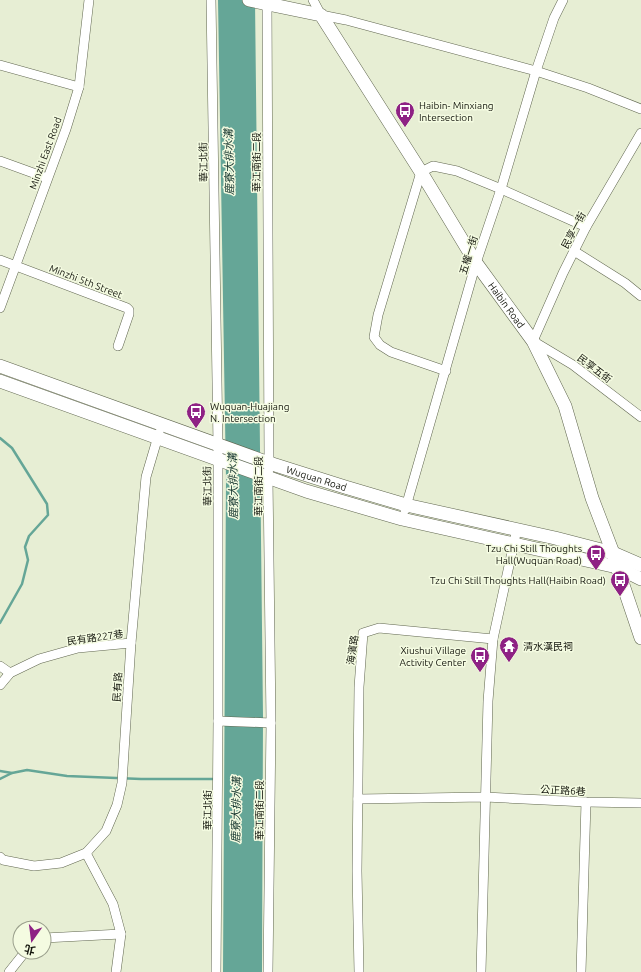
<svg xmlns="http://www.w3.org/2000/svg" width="641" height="972" font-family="Ubuntu,'Noto Sans TC',sans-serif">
	<rect width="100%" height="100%" fill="#e7eed4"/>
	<polygon fill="#65a697" points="218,0 255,0 263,717 262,972 223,972 226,479"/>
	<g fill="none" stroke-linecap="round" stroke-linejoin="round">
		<g stroke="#65a697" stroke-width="2.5">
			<polyline points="0,438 12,448 47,504 48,515 29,536 25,547 28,560 22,584 0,623"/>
			<polyline points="0,771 12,773 27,770 67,776 141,779 215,779"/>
			<polyline points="0,779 12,773"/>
		</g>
		<defs>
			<g id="street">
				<polyline points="211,0 218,445 218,721 216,972"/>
				<polyline points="267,0 269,463 268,478 271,723 268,972"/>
				<polyline points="313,0 321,15 346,20 536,71 588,88 641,109"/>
				<polyline points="0,65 79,87"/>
				<polyline points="641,133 586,227 563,273 533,341 573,365 641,417"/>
				<polyline points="0,161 47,178"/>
				<polyline points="574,251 625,283 641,296"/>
				<polyline points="0,260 127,308 129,310 129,314 118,346"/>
				<polyline points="0,308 66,129 79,87 89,0"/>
				<polyline points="446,371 391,352 380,345 374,337 378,315 421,172 433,166 457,171 501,189 586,227"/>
				<polyline points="405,510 476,263 501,189 536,71 554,18 563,0"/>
				<polyline points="0,666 10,673"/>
				<polyline points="0,685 10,673 39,659 78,648 131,643"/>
				<polyline points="218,721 271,723"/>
				<polyline points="358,799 485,797 586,802 641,803"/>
				<polyline points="86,853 113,904 121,934 116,972"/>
				<polyline points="0,857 3,860 34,866 61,863 86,853 106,831 117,805 122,783 131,643 146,477 159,433"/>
				<polyline points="44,938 121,934"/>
				<polyline points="9,972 25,952"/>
				<polyline points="359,972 357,871 359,687 363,633 379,628 493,639"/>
				<polyline points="481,972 488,701 493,639 517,529"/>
				<polyline points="581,972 586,802"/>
			</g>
			<g id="secondary">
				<path id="s1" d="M249,0L321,15L421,172L476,263L533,341L565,406L592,498L613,553L617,567L641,638"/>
				<path id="s2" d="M0,366L269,463L345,487L406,505L555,538L613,553L641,565"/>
				<polyline points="0,381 306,491 402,519 617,567 641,579"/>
			</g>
		</defs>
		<use href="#street" stroke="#616750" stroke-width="10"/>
		<use href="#secondary" stroke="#616750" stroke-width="14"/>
		<use href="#street" stroke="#fff" stroke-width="9"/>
		<use href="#secondary" stroke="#fff" stroke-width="13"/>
	</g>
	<defs>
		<symbol id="bus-pin" viewBox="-11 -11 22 30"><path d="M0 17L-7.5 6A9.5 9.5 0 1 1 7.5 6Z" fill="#8e2184" stroke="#f4fbe1"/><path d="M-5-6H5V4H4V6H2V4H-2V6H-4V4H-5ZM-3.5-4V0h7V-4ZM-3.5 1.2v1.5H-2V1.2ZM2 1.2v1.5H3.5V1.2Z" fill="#fff"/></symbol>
		<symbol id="temple-pin" viewBox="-11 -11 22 30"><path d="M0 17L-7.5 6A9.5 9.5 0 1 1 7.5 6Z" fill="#8e2184" stroke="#f4fbe1"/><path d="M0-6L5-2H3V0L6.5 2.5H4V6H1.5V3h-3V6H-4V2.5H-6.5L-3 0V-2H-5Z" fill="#fff"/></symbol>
	</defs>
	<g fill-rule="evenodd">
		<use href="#bus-pin" x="394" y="100" width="22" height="30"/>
		<use href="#bus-pin" x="185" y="401" width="22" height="30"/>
		<use href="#bus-pin" x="585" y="543" width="22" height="30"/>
		<use href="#bus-pin" x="609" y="569" width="22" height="30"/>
		<use href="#temple-pin" x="498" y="635" width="22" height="30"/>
		<use href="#bus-pin" x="469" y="645" width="22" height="30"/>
	</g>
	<g text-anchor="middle" stroke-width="3" stroke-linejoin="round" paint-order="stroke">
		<g font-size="10" fill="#15170e" stroke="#f4fbe1" text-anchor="start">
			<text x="419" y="109">Haibin- Minxiang<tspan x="419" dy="12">Intersection</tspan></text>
			<text x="210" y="410">Wuquan-Huajiang<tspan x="210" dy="12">N. Intersection</tspan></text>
			<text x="582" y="552" text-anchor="end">Tzu Chi Still Thoughts<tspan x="582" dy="12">Hall(Wuquan Road)</tspan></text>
			<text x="606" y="584" text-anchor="end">Tzu Chi Still Thoughts Hall(Haibin Road)</text>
			<text x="523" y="650">清水漢民祠</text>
			<text x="466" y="654" text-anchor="end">Xiushui Village<tspan x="466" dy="12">Activity Center</tspan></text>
		</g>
		<g font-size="10" fill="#15170e" stroke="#f4fbe1">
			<text transform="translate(45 153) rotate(-70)" y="4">Minzhi East Road</text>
			<text transform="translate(203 162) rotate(-91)" y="4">華江北街</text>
			<text transform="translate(256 162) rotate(-90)" y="4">華江南街二段</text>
			<text transform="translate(573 230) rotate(-62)" y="4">民享一街</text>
			<text transform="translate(468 255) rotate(-73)" y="4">五權一街</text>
			<text transform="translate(86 281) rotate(21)" y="4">Minzhi 5th Street</text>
			<text dy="4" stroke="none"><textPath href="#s1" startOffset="418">Haibin Road</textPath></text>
			<text transform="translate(595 368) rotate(37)" y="4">民享五街</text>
			<text dy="4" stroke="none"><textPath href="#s2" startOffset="336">Wuquan Road</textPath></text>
			<text transform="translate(207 486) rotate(-91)" y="4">華江北街</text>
			<text transform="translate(258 486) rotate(-90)" y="4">華江南街二段</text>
			<text transform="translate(95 637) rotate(-8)" y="4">民有路227巷</text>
			<text transform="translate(352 650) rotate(-82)" y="4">海濱路</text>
			<text transform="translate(117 687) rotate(-86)" y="4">民有路</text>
			<text transform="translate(563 790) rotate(3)" y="4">公正路6巷</text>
			<text transform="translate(207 810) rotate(-90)" y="4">華江北街</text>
			<text transform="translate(259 810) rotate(-90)" y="4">華江南街二段</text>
		</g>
		<g font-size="11" font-style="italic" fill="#16362f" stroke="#f4fbe1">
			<text transform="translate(229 162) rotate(-91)" y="4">鹿寮大排水溝</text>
			<text transform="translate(233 486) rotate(-91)" y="4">鹿寮大排水溝</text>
			<text transform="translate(236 810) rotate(-89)" y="4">鹿寮大排水溝</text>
		</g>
	</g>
	<g transform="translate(32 940) rotate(194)"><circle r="19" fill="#f4fbe1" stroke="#9ba08d"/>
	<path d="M0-3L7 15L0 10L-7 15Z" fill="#8e2184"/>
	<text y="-6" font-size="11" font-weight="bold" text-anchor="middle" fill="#15170e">北</text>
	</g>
</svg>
